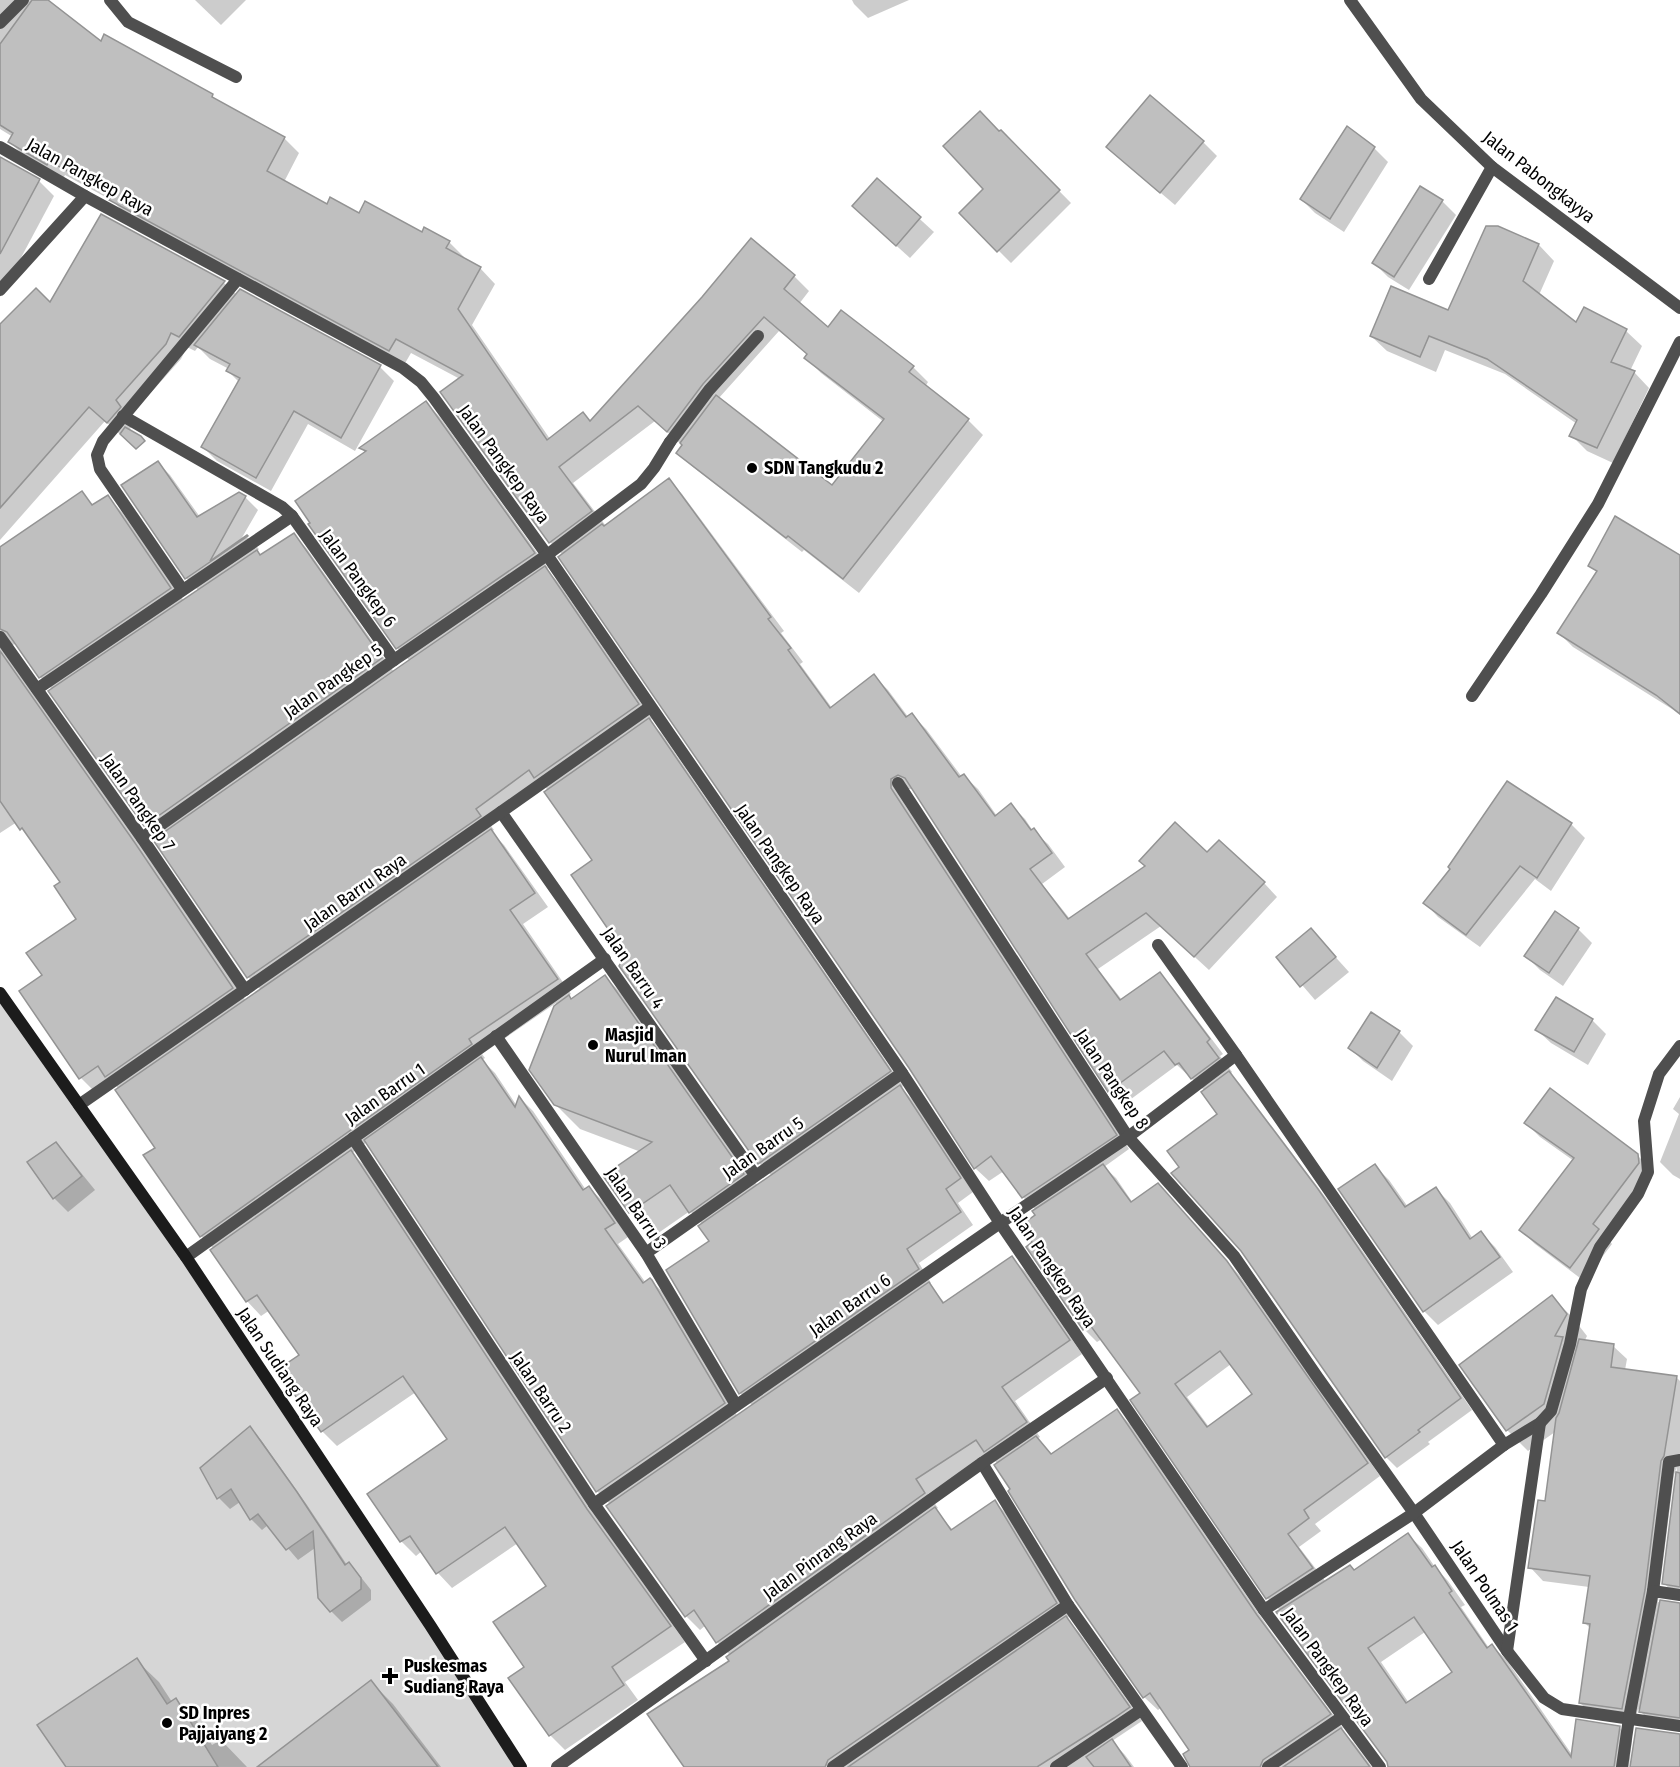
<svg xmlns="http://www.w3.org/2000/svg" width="1680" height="1767" font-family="'Fira Sans Condensed',sans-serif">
	<rect width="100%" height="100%" fill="#fff"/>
	<polygon fill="#d6d6d6" points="0,993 186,1257 521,1767 0,1767"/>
	<g fill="#0003" fill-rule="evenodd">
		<path d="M0,0H45L101,43L105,36L212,96L219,102L284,138L299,153L284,182L327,206L449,242L464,257L463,259L480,268L495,284L472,325L550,439L591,423L703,298L752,240L794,276L809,291L799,304L828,329L841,312L913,367L928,382L925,387L968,420L983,435L859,593L804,550L802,552L693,467L678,452L683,446L655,421L573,483L606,526L669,480L682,494L784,631L781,633L803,662L800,664L832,708L874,676L888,690L909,718L912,715L926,729L962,777L964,776L978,789L997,816L1011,805L1025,819L1033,831L1048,844L1065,867L1042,884L1070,919L1207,854L1264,883L1277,897L1209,970L1161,926L1098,969L1122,1000L1160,974L1173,988L1223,1054L1220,1056L1232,1072L1230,1074L1240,1084L1329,1202L1472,1410L1428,1442L1430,1444L1397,1468L1386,1457L1242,1250L1181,1167L1219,1114L1205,1091L1177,1065L1123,1105L1110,1091L914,789H908L904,803L1129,1149L1104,1167L1116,1178L1133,1203L1170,1197L1240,1276L1380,1476L1315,1524L1321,1531L1299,1547L1326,1582L1355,1571L1408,1535L1422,1548L1435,1567L1448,1581L1465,1605L1461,1607L1489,1648L1492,1646L1506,1659L1573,1756L1619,1727L1632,1741L1629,1767H1388V1762L1281,1611L1267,1598L1143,1393L1102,1339L1097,1342L1084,1329L1028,1247L1034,1243L1036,1210L1023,1197L1004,1171L989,1181L975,1168L910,1067L563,555L550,542L442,392L460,379L411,353L404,365L126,215L113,201L65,175L63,179L25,157L10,142L13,137L0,129ZM779,331L808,355L806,358L821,373L884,422L832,488L718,399ZM1231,1364L1254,1395L1209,1427L1187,1397ZM1425,1632L1454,1672L1409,1703L1381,1662Z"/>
		<polygon points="195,0 246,0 221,25"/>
		<polygon points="852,0 909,0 868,18 854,4"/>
		<polygon points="1150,97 1203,142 1217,156 1175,205 1122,160 1108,147"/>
		<polygon points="1347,128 1374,148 1388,162 1344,232 1315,213 1301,199"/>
		<polygon points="1001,132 1071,203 1011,263 961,213 985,189"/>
		<polygon points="0,160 39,181 54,196 0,297"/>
		<polygon points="877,180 934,232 910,258 868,220"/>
		<polygon points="1442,201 1456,215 1409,290 1388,277 1374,263"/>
		<polygon points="102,216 224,283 237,295 241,291 380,367 394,381 355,451 308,424 271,491 217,461 203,447 239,382 228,371 229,369 210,359 198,347 195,351 187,347 181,359 130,416 135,423 123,437 105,421 0,540 0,326 50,304"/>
		<polygon points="1497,227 1539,245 1554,261 1539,295 1576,324 1584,309 1626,331 1642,346 1630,371 1634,372 1649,388 1613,463 1587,451 1571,435 1577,424 1505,374 1445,350 1436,372 1387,351 1371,336 1449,312"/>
		<path d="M426,403L440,417L548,568L546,569L558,582L652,719L649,721L662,734L903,1086L901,1088L913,1100L973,1192L958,1203L973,1225L919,1263L931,1283L928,1284L945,1303L1012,1258L1026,1272L1082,1354L1015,1401L1040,1437L1037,1439L1052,1455L1117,1411L1130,1424L1270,1630L1343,1728L1341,1730L1354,1743L1372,1767H1191V1750L1162,1707L1158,1710L1144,1697L1012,1490L998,1464L988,1454L928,1494L938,1508L935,1510L953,1530L995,1502L1008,1515L1069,1617L1066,1619L1079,1632L1142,1721L1112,1741L1125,1755L1134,1767H685L731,1661L730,1655L717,1642L706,1625L700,1630L686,1616L610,1504L597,1491L367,1142L352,1153L365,1166L602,1525L685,1642L625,1682L638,1700L565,1750L550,1735L510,1678L526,1667L548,1586L518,1543L452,1588L438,1573L422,1551L416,1556L401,1541L449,1439L416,1392L337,1446L322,1431L279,1370L301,1355L270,1310L261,1316L247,1301L214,1249L201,1236L158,1149L119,1089L112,1082L96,1093L81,1078L44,976L78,920L62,882L32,839L17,822L0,833V549L82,493L94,506L107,497L122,512L184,601L199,591L186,578L158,463L170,475L200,517L245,497L258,510L240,541L247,537L259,549L256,552L261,556L294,535L307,549L394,672L410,661L397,648L366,453L361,448ZM17,644L40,677L53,690L51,692L145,826L158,839L155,840L248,977L261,990L246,1001L150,860L11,645ZM542,784L548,790L594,861L623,962L759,1163L772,1176L758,1186L629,1001L605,977L572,1000L567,996L571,994L523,924L548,907L504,845L491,832L494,830L489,823ZM556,1003L531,1069L555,1104L580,1129L641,1152L630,1212L654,1236L690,1211L703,1225L711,1242L740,1393L753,1406L738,1417L666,1295L650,1280L646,1283L618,1244L628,1237L603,1201L589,1188L586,1190L533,1111L520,1098L517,1106L495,1073L482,1060L485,1058L482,1054Z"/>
		<polygon points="1680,556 1680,715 1672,709 1573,647 1559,633 1598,573 1590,565"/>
		<polygon points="1571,824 1585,838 1551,891 1535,879 1480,947 1438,917 1425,903"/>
		<polygon points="1578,929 1592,943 1563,986 1540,970 1526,956"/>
		<polygon points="1311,930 1349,972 1315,1000 1278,957"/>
		<polygon points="1592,1020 1606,1034 1588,1065 1551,1043 1537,1030"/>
		<polygon points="1399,1032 1413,1046 1392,1081 1363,1061 1349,1047"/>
		<polygon points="1680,1097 1680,1179 1673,1175 1660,1162 1679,1114 1673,1109"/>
		<polygon points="1526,1123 1637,1155 1652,1170 1652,1178 1607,1238 1612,1244 1584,1281 1535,1244 1521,1230 1574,1161 1540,1137"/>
		<polygon points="55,1144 69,1158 95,1190 68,1212 54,1198"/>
		<polygon points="1375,1166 1389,1180 1408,1207 1436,1189 1450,1203 1473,1239 1481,1233 1495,1247 1513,1272 1438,1325 1424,1311 1340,1189"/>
		<polygon points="1552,1297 1573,1318 1587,1336 1584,1342 1613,1346 1627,1359 1625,1370 1676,1377 1680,1381 1680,1598 1677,1597 1664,1583 1677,1467 1674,1475 1658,1602 1680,1604 1680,1728 1654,1725 1638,1709 1635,1722 1594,1716 1580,1703 1591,1629 1584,1622 1589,1587 1543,1581 1530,1567 1546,1502 1555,1432 1528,1451 1507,1430"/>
		<polygon points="250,1428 261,1440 307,1505 347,1565 349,1564 360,1576 371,1590 371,1600 342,1622 331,1611 315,1548 298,1560 268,1525 262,1530 251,1519 240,1502 230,1509 219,1498 202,1469"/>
		<polygon points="136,1660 159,1682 172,1702 176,1700 198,1722 212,1745 221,1740 247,1767 68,1767"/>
		<polygon points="371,1682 393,1704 441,1767 259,1767"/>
	</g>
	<g fill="#bfbfbf" stroke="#939393" stroke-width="1.5" fill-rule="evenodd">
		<polygon points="32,0 48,0 101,41 104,34 213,94 212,97 285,137 267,171 327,204 330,197 359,213 365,201 422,232 424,227 450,241 446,248 481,267 458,309 547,440 583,412 590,421 702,297 751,238 795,275 784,289 828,327 841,310 914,366 909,372 969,419 843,579 788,536 786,538 676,453 682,445 680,443 716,395 832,485 884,419 804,358 807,354 764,317 703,384 667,432 638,406 559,467 592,511 549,543 440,392 463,375 396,339 389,351 109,200 112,195 49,161 47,165 8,142 13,133 0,125 0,44"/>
		<polygon points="1150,95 1204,141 1160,193 1106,147"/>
		<polygon points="980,111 999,131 1001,130 1060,190 997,252 959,213 983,189 943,146"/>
		<polygon points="1347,126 1375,147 1330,219 1300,199"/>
		<polygon points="0,157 40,179 0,254"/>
		<polygon points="877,178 921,217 896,246 852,206"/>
		<polygon points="1420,186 1443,200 1394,277 1372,263"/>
		<polygon points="101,214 225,281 179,337 171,333 166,344 116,400 121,407 107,423 89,407 0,508 0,324 36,288 50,302"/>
		<polygon points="1486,226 1498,226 1539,244 1523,281 1576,322 1584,307 1627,329 1611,362 1635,371 1597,448 1569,436 1577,420 1487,359 1429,336 1420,357 1370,336 1391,286 1448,310"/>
		<polygon points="240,289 381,365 341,438 294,411 256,478 201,447 240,378 226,371 230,364 194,345"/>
		<polygon points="426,401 535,553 396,649 308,524 310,523 295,501 366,451 359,448"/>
		<polygon points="125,427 141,436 145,441 136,449 120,434"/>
		<polygon points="158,461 197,517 239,492 246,496 210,561 247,535 248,536 185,579 121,485"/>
		<polygon points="669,478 771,617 768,619 791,648 788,650 830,708 874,674 906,717 912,713 959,777 964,774 995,816 1011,803 1031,830 1034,828 1052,853 1030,869 1068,919 1145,866 1139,861 1175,822 1207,852 1219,840 1265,882 1194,957 1146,913 1086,954 1120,1000 1160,972 1210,1039 1207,1042 1219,1058 1191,1079 1179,1063 1175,1065 1164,1051 1108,1092 905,778 898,775 891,779 891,788 1117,1135 1022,1198 991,1156 974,1169 909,1068 558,557 602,524 604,526"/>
		<polygon points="82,491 92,505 108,495 171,588 39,678 7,632 0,629 0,547"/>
		<polygon points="1615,516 1680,555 1680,714 1656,695 1557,633 1597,571 1588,566"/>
		<polygon points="294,533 382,658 144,826 48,691 257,550 260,555"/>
		<polygon points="545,566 639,704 534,778 529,770 476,809 481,816 247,978 153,840 399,667"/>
		<polygon points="0,651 135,843 233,988 105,1077 98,1066 79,1079 19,991 42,975 26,953 76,919 54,886 60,882 22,828 20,830 0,801"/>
		<polygon points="649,718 891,1071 758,1164 619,966 621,962 602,933 608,929 571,875 592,860 544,792"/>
		<polygon points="1507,781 1572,823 1537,878 1520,866 1466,935 1423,903 1450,869 1448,867"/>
		<polygon points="491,829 535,893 510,910 558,979 469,1039 472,1044 200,1237 143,1155 155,1148 115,1090"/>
		<polygon points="1555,911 1579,928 1549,973 1524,956"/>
		<polygon points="1311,928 1336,957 1300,987 1276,957"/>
		<polygon points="605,975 744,1174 689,1213 670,1185 629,1213 603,1176 652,1142 554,1105 529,1070 554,1006 569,995 571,999"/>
		<polygon points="1556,997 1593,1019 1574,1052 1535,1030"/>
		<polygon points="1371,1012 1400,1031 1377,1068 1348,1048"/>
		<polygon points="481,1057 515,1107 519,1096 583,1190 589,1186 615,1223 605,1229 643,1283 650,1278 652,1280 725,1403 596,1492 364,1140"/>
		<polygon points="1229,1071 1318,1189 1461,1398 1418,1430 1420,1432 1385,1458 1241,1251 1171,1173 1179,1167 1167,1151 1217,1114 1201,1092"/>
		<polygon points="900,1085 961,1178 946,1189 961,1212 907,1249 919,1269 739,1394 666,1270 709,1241 698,1226"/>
		<polygon points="1550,1088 1638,1154 1639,1163 1593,1224 1599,1229 1570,1268 1519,1230 1574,1158 1524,1123"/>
		<polygon points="56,1142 82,1176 53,1199 27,1162"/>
		<polygon points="351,1150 587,1509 671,1626 612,1667 624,1685 549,1736 508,1678 524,1667 493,1622 546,1586 505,1527 436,1574 410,1536 400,1542 367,1494 447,1439 407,1382 403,1376 321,1432 277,1370 299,1355 257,1295 246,1302 210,1250"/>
		<path d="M1103,1164L1131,1202L1158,1183L1227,1261L1368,1463L1304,1510L1309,1518L1288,1534L1313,1568L1266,1599L1130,1400L1140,1393L1090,1325L1083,1330L1026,1247L1032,1242L1020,1226L1035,1215L1032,1211ZM1220,1351L1252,1394L1207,1427L1175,1384Z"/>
		<polygon points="1375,1164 1405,1207 1436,1187 1470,1239 1481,1231 1500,1257 1423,1312 1338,1189"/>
		<polygon points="1012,1256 1070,1340 1002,1387 1027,1422 984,1452 976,1440 916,1479 925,1493 716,1643 694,1610 685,1617 606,1506 929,1282 943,1303"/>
		<polygon points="1552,1295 1567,1314 1555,1336 1563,1337 1544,1404 1506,1431 1459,1365"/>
		<polygon points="1579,1339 1614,1344 1611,1367 1677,1376 1664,1456 1661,1461 1645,1590 1622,1709 1579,1703 1590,1624 1583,1623 1590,1576 1528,1568 1538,1500 1545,1501 1556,1418 1559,1413"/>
		<polygon points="1117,1409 1257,1615 1331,1714 1263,1760 1260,1767 1190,1767 1183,1754 1189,1750 1150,1693 1143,1698 1075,1600 1008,1491 1010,1489 994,1465 1036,1436 1051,1454"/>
		<polygon points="250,1426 297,1492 345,1565 349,1562 361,1578 361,1589 330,1612 318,1598 313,1531 286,1550 258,1514 250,1520 231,1489 217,1499 200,1468"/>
		<polygon points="1676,1472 1680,1473 1680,1587 1662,1584"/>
		<polygon points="995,1500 1057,1603 828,1760 825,1767 684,1767 647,1714 729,1661 726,1657 935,1507 951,1530"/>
		<path d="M1408,1533L1432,1567L1435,1565L1452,1591L1449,1593L1487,1648L1492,1644L1571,1757L1576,1719L1620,1726L1614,1767H1388L1387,1762L1276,1612L1350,1565L1354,1570ZM1414,1617L1452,1672L1406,1703L1368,1648Z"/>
		<polygon points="1660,1600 1680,1603 1680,1718 1639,1712"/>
		<polygon points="1066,1616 1130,1707 1114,1718 1037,1767 848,1767"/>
		<polygon points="137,1658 167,1704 176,1698 218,1767 66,1767 37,1725"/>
		<polygon points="371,1680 438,1767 257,1767"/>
		<polygon points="1341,1728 1370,1767 1283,1767"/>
		<polygon points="1636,1728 1680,1734 1680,1767 1630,1767"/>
		<polygon points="1112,1739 1131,1767 1094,1767 1086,1757"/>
	</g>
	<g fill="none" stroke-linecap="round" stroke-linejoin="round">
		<polyline stroke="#4f4f4f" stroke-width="12" points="670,442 709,390 758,336"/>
		<g stroke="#4f4f4f" stroke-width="12">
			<polyline points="110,0 128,22 236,77"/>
			<polyline points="1350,0 1421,99 1492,167 1680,308"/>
			<polyline points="0,23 23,0"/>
			<polyline points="0,147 85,196 403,368 421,382 434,398 547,555 902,1073 1000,1223 1264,1610 1380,1767"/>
			<polyline points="1429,279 1492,167"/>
			<polyline points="0,290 85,196"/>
			<polyline points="123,416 282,507 292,516 394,660"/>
			<polyline points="182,589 100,469 97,455 103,441 238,279"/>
			<polyline points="0,637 142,838 245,990"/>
			<polyline points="37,689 292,516"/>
			<polyline points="1472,696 1541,594 1598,504 1680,342"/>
			<polyline points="898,783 1128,1137 1234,1256 1318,1378 1414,1513 1507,1651 1544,1698 1562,1709 1680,1726"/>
			<polyline points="501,812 755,1175"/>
			<polyline points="142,838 394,660 547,555 641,484 654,468 670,442"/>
			<polyline points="1158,945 1236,1055 1504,1445"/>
			<polyline points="496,1036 646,1253 736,1405"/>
			<polyline points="79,1105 501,812 650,707"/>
			<polyline points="353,1138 594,1504 706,1661"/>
			<polyline points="646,1253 902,1073"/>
			<polyline points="186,1257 605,959"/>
			<polyline points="982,1463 1068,1605 1182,1767"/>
			<polyline points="594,1504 1000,1223 1128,1137 1236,1055"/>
			<polyline points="1653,1591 1669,1462 1680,1460"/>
			<polyline points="1264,1610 1414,1513 1504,1445 1540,1423 1551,1411 1570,1344 1581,1289 1600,1247 1638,1194 1648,1172 1644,1121 1659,1074 1680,1046"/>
			<polyline points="1507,1651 1540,1423"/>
			<polyline points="557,1767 982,1463 1107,1378"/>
			<polyline points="833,1767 1068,1605"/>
			<polyline points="1056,1767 1141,1710"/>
			<polyline points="1268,1767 1342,1717"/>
			<polyline points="1622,1767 1629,1718 1653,1591 1680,1595"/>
		</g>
		<polyline stroke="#1c1c1c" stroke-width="12" points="0,993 186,1257 430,1625 521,1767"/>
	</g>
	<g fill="#000" stroke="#fff" stroke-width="2">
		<circle cx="752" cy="468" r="6"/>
		<circle cx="593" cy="1045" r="6"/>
		<path d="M387 1667h6v6h6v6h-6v6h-6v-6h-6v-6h6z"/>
		<circle cx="167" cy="1723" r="6"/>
	</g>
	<g text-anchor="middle" stroke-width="5" stroke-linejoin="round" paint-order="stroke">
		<g font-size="18" fill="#000" stroke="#fff">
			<text transform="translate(90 177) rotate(29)" y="6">Jalan Pangkep Raya</text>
			<text transform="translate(1539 177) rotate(38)" y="6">Jalan Pabongkayya</text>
			<text transform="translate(504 464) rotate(54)" y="6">Jalan Pangkep Raya</text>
			<text transform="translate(358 578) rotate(54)" y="6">Jalan Pangkep 6</text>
			<text transform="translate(333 681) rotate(-35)" y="6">Jalan Pangkep 5</text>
			<text transform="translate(138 802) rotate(55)" y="6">Jalan Pangkep 7</text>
			<text transform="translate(780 864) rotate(55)" y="6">Jalan Pangkep Raya</text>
			<text transform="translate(355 892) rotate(-35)" y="6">Jalan Barru Raya</text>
			<text transform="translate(633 968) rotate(55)" y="6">Jalan Barru 4</text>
			<text transform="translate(1112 1079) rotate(56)" y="6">Jalan Pangkep 8</text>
			<text transform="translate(385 1094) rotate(-35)" y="6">Jalan Barru 1</text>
			<text transform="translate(763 1148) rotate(-35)" y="6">Jalan Barru 5</text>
			<text transform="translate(636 1208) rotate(56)" y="6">Jalan Barru 3</text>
			<text transform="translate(1052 1267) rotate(56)" y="6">Jalan Pangkep Raya</text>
			<text transform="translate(850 1305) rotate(-35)" y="6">Jalan Barru 6</text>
			<text transform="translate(280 1367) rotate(56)" y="6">Jalan Sudiang Raya</text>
			<text transform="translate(541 1392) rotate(56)" y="6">Jalan Barru 2</text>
			<text transform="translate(820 1556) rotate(-36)" y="6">Jalan Pinrang Raya</text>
			<text transform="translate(1485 1586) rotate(56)" y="6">Jalan Polmas 1</text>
			<text transform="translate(1328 1667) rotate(54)" y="6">Jalan Pangkep Raya</text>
		</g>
		<g font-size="18" font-weight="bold" fill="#000" stroke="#fff" text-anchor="start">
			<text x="764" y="474">SDN Tangkudu 2</text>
			<text x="605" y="1041">Masjid<tspan x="605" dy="21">Nurul Iman</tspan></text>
			<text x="404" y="1672">Puskesmas<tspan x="404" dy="21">Sudiang Raya</tspan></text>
			<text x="179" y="1719">SD Inpres<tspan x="179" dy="21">Pajjaiyang 2</tspan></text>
		</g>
	</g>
</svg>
